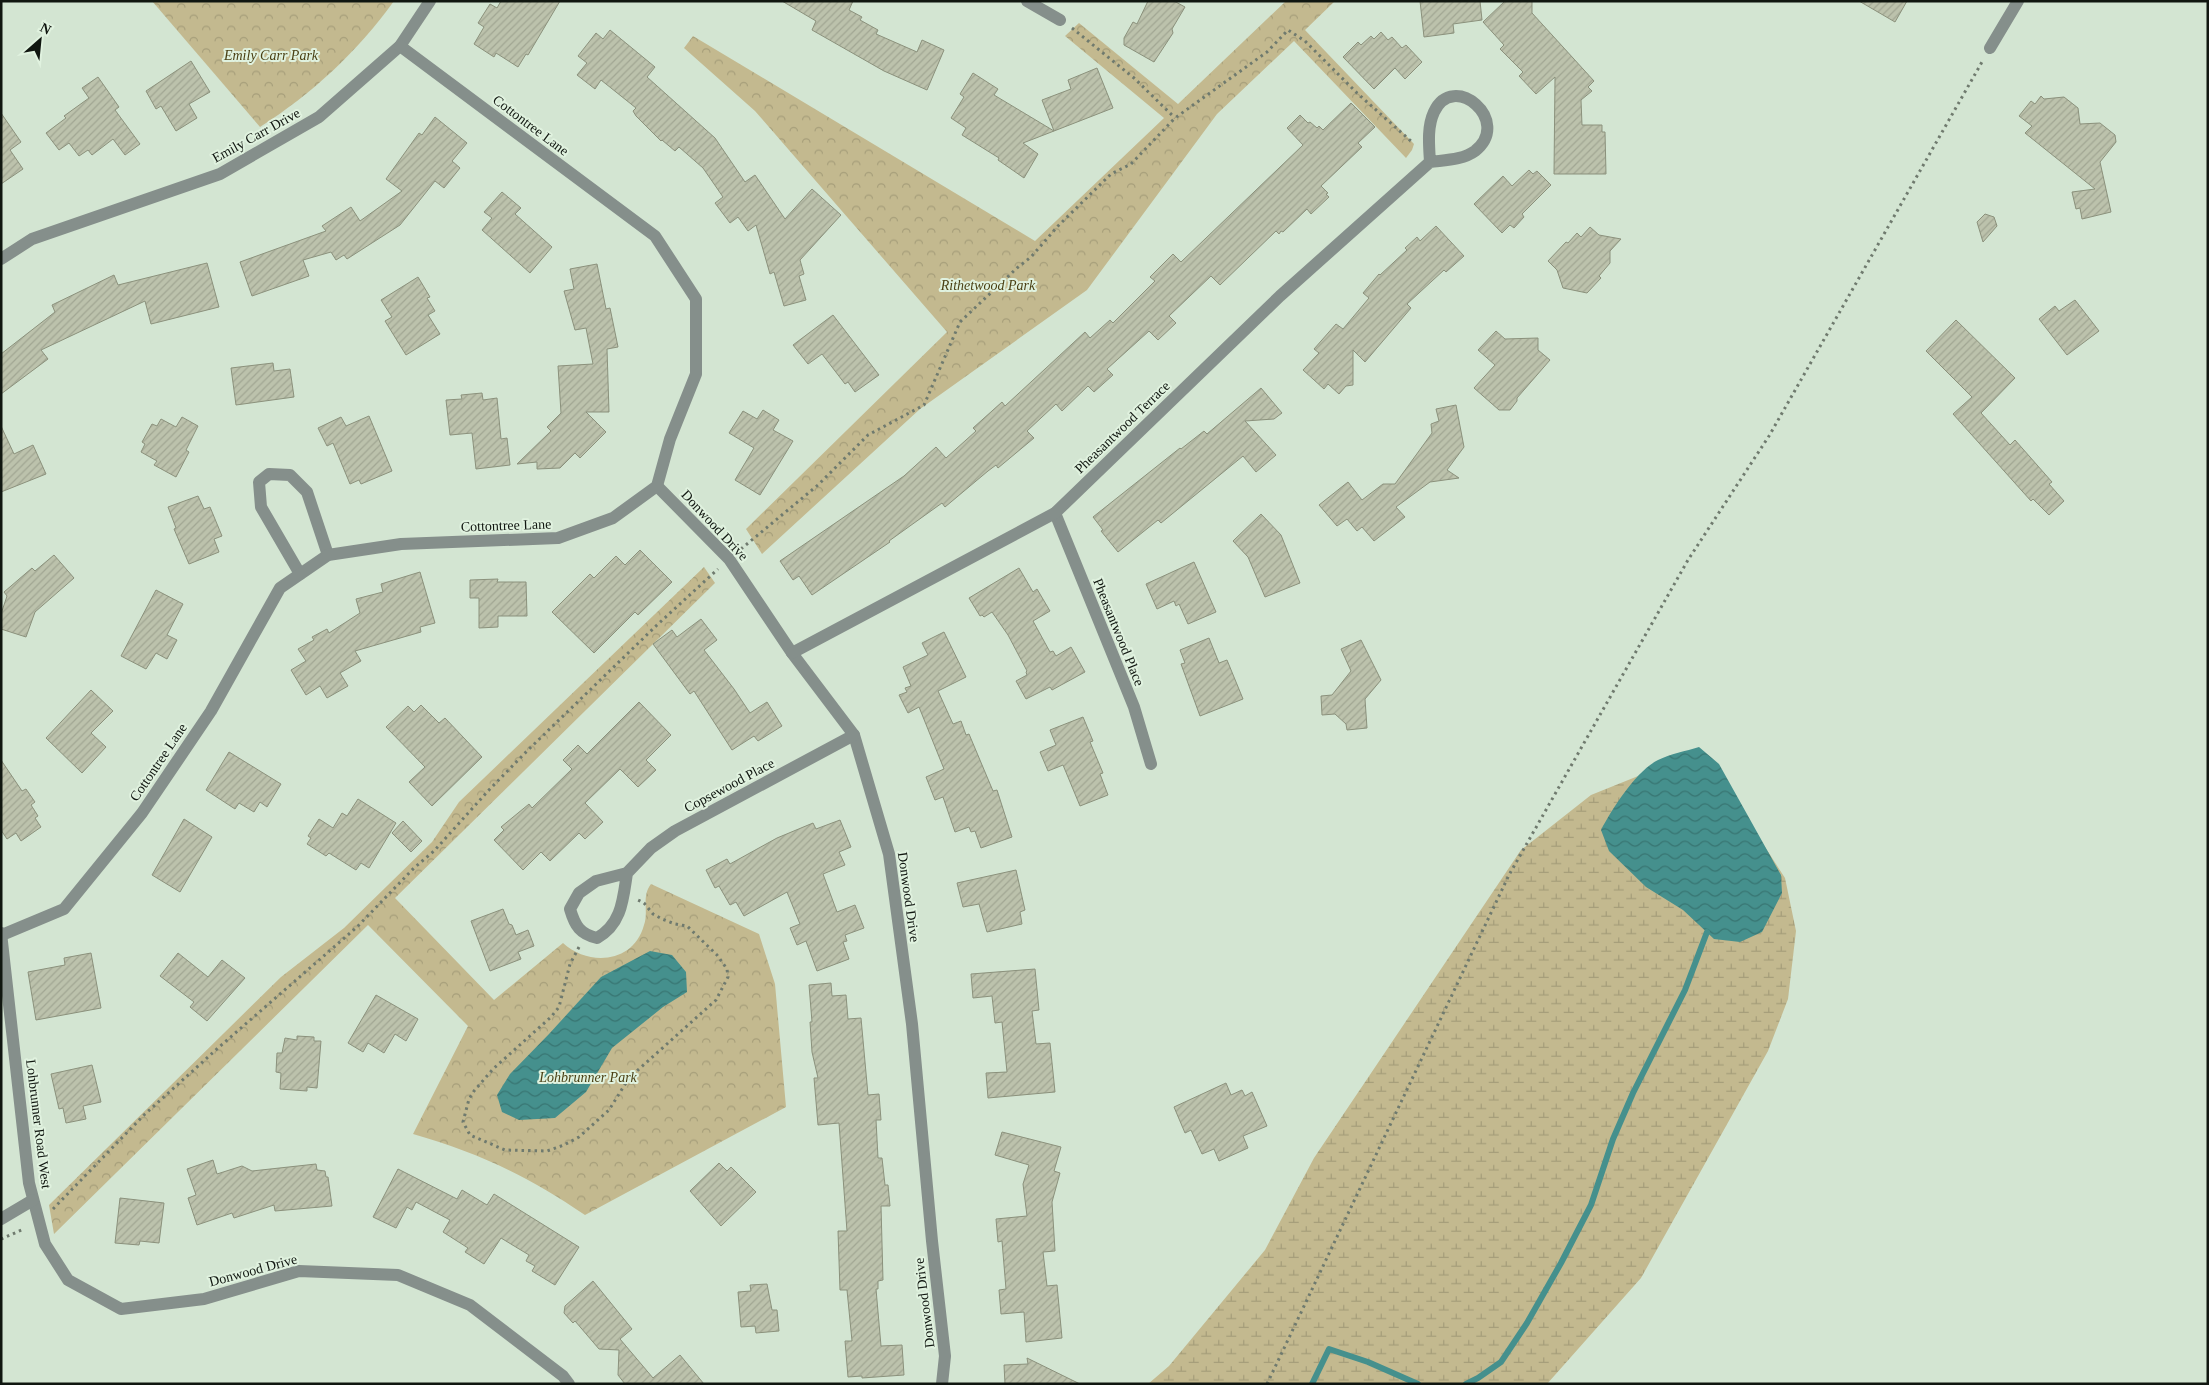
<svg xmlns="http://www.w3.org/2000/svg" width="2209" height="1385" font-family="Georgia,serif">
	<defs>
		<pattern id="wetland-marsh" width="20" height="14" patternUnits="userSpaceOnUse" patternTransform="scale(1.25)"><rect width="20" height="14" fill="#c3b98f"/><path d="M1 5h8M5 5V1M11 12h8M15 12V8" fill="none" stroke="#a69e7a"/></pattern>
		<pattern id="park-crowns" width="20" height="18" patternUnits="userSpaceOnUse" patternTransform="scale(1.25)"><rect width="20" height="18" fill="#c3b98f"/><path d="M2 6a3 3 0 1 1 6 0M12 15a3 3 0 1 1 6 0" fill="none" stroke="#a69e7a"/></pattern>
		<pattern id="water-waves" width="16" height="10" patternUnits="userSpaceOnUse" patternTransform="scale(1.25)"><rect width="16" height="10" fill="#45908d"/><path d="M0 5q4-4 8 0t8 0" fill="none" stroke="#387572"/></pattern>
		<pattern id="building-hatch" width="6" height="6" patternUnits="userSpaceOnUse" patternTransform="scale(1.25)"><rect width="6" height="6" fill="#bcc2ac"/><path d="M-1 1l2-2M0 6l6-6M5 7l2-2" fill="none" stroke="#a1a693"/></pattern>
	</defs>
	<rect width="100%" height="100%" fill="#d3e5d2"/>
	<polygon fill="url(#wetland-marsh)" points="1663,766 1734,799 1785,878 1796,931 1788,999 1768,1051 1641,1278 1547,1384 1148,1384 1169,1366 1265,1250 1314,1158 1521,850 1591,795"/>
	<g fill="url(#park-crowns)">
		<path d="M152,1H394C357,52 313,93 260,127Z"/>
		<polygon points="1286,1 1335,1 1305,30 1414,144 1412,150 1406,158 1294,41 1217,114 1087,290 920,409 762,554 746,529 947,332 755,111 684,48 693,36 1035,241 1164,118 1065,36 1079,23 1178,104"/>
		<path d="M704,567L715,583L395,898L494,1000L563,943C589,967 634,963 644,925C649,911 641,897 651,884L759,934L775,984L786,1107L585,1215C528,1176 479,1153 413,1134L468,1026L368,925L54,1234L49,1205L281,977L344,928L432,842L459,802Z"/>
	</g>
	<g fill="url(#water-waves)">
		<path d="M1699,747L1719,764L1781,875L1782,893L1762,932L1740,942L1714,939L1683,910L1646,887L1609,851L1601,830C1612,809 1636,771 1658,760C1670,754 1686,751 1699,747Z"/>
		<polygon points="650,951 672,955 686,972 687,992 663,1007 612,1048 586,1092 555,1118 519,1120 502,1112 497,1095 510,1074 549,1034 601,977"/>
	</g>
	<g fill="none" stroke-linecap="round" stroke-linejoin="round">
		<g stroke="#45908d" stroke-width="6">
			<polyline points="1312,1384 1329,1349 1368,1362 1418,1384"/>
			<polyline points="1466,1384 1478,1378 1501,1362 1527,1323 1561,1263 1591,1205 1613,1139 1633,1093 1685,990 1707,932"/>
		</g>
	</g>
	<g fill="url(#building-hatch)" stroke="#8b917c">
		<polygon points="501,1 560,1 528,55 526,54 518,67 496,53 494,57 474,44 484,27 478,23 490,4 497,8"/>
		<polygon points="782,1 853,1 849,10 862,17 860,20 878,30 876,34 917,52 922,40 944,50 927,90 884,71 812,30 816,21"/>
		<polygon points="1148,1 1174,1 1185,7 1172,29 1173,33 1154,62 1124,45 1124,38 1133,22 1137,24"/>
		<polygon points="1420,1 1480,1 1482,20 1453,24 1454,33 1424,37"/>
		<polygon points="1505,1 1532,1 1532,13 1594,81 1588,87 1592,91 1581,100 1582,125 1602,125 1602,132 1605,132 1606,174 1554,174 1555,77 1536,94 1519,76 1523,72 1500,49 1504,45 1483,22"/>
		<polygon points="1859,1 1907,1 1895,22"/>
		<polygon points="610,30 655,67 647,77 715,138 745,182 755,175 785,219 812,189 841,215 800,260 804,274 799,276 806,300 784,306 774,272 770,274 756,225 748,231 738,217 730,223 715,203 723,197 703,168 679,147 675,151 662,140 661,141 636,116 633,111 636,108 601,80 595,89 577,75 587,63 578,56 596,33 603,39"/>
		<polygon points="1381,32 1388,40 1392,37 1402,48 1406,45 1422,62 1405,79 1395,68 1374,89 1343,57 1358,42 1361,45 1371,36 1374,39"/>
		<polygon points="191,61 210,92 189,104 197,118 176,131 161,106 156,109 146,91"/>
		<polygon points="1097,68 1113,108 1054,131 1042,100 1071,89 1068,80"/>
		<polygon points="973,73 998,89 994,95 1054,131 1023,143 1038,154 1024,178 998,160 999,158 962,135 966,128 951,118 964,97 960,94"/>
		<polygon points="98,77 119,107 115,110 140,144 125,155 113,139 92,155 88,150 79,156 69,143 59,150 46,133 66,118 64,116 89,98 82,88"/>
		<polygon points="2041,96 2044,99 2064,97 2078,108 2080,124 2100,123 2115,135 2116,142 2100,162 2111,212 2082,219 2080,208 2076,209 2072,192 2095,189 2025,133 2032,126 2019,116 2031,101 2035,104"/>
		<polygon points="1351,103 1375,127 1358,143 1362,147 1321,186 1328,193 1326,194 1329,197 1311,214 1307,209 1283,232 1281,231 1279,234 1276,231 1220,285 1211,276 1169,316 1176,323 1158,340 1149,331 1107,369 1113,375 1094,392 1088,386 1062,411 1056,404 1027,431 1034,438 998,468 996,465 988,471 945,507 942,503 889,541 890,542 812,595 799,576 793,580 780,561 904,476 936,447 946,458 976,431 973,428 1002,402 1005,406 1085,332 1090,338 1110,320 1113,323 1155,281 1150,277 1173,254 1181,262 1303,145 1287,128 1300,115 1308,123 1310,122 1317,128 1319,126 1323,130"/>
		<polygon points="1,113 21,142 10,150 23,169 1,184"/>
		<polygon points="435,117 467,143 452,161 460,168 444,188 435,181 400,225 347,259 344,255 336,260 331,252 303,260 309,276 252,296 240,262 326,231 322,226 351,207 360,221 402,191 386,179 419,133 422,135"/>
		<polygon points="1529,170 1533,174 1537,171 1551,185 1522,214 1524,217 1514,228 1510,225 1502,233 1474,204 1503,176 1512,186"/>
		<polygon points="502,192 521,208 515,214 552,247 530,273 482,230 492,218 484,212"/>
		<polygon points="1985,214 1994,217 1997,226 1983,242 1977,222"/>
		<polygon points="1436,226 1464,256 1446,272 1444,270 1407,304 1411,308 1365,362 1353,350 1353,385 1346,386 1339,394 1328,384 1324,389 1303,370 1319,353 1314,349 1336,324 1343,329 1369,298 1363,293 1379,274 1380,275 1407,250 1405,248 1417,237 1420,241"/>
		<polygon points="1590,227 1599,235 1621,239 1610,251 1610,263 1599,276 1601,278 1587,293 1563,288 1557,270 1548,261 1566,242 1568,243 1577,233 1581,237"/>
		<polygon points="207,263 219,307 151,324 145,301 41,350 48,359 1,394 1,354 55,312 52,305 114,275 118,285"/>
		<polygon points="597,264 606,309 610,308 618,347 607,349 609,412 586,412 606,432 580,458 575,453 560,468 537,469 537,462 517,464 551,431 547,427 561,413 558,366 593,364 586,328 575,330 564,291 574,289 570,269"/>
		<polygon points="418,277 430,297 427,298 435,311 428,315 440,334 406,355 385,321 392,317 381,300"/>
		<polygon points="2075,300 2099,331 2067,355 2039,319 2055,306 2059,311"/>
		<polygon points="833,315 879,375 855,392 848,382 845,384 822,354 808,364 793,345"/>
		<polygon points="1956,320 2015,378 1981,413 2010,445 2015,440 2052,482 2049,484 2064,501 2049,515 2033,499 2031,501 1953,414 1972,397 1926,351"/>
		<polygon points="1496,331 1505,339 1538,338 1538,350 1550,360 1517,398 1517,401 1510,410 1499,410 1474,388 1495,365 1478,350"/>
		<polygon points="273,363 274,371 290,369 294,397 236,405 231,368"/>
		<polygon points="1261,388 1282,413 1274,419 1245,421 1276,455 1256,472 1243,456 1161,523 1158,520 1118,552 1101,531 1103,530 1093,517 1180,448 1181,449 1204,431 1207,434"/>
		<polygon points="482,393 483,400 497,398 501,439 507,438 510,465 476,469 472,433 450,435 446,400 462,399 461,395"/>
		<polygon points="1456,405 1464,447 1447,470 1459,478 1430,482 1396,507 1405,517 1374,541 1362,527 1357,531 1347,519 1337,526 1319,505 1348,482 1362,500 1383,484 1395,484 1432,433 1431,424 1439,421 1436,409"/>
		<polygon points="763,410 779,420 773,430 793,441 760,495 735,480 754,448 729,433 743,411 757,419"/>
		<polygon points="369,416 392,471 361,484 359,480 350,484 333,443 327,446 318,428 341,417 346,426"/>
		<polygon points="182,417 198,426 186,450 189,452 176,477 154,465 157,461 141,452 145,444 142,442 152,424 157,426 161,419 176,427"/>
		<polygon points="1,426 14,454 33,445 46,474 1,492"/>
		<polygon points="198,496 204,509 210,507 222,536 214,539 219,552 189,564 174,529 176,528 168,507"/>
		<polygon points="1261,514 1281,535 1300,583 1265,597 1248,557 1233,541"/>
		<polygon points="640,550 672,582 638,615 635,612 594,653 552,612 590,574 594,578 616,556 625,565"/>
		<polygon points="54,555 74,578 35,612 26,637 1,629 1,614 7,596 4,592 32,568 35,571"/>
		<polygon points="1194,562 1216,612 1188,624 1179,604 1176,606 1174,601 1157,609 1146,584"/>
		<polygon points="1019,568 1033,592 1037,589 1050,611 1033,621 1050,652 1053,651 1056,656 1071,647 1085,672 1052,690 1050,687 1026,699 1016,681 1027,675 1026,672 1027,671 1008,635 992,612 984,617 982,615 980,616 969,598"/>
		<polygon points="420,572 435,623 420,627 421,632 355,651 361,661 340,673 348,686 327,698 320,686 306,695 291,670 306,661 298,649 314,640 312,637 327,629 329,633 360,613 356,599 383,592 381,584"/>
		<polygon points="498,579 497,582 526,582 527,616 498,616 498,627 479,628 479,598 470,598 470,580"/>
		<polygon points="156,590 183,604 167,635 177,640 167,659 156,653 146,669 121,656"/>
		<polygon points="701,619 717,640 704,650 734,689 750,713 767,702 782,726 758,741 754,736 732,750 694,691 690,694 653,644 672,630 677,637"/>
		<polygon points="944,632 966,677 938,691 953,724 961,721 966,735 969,734 993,791 997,790 1012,837 981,848 975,831 971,832 969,827 955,832 943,797 935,800 926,777 944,769 919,707 908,713 899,695 907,692 905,688 911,686 903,667 928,655 922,643"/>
		<polygon points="1209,638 1219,663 1227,660 1243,699 1200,716 1181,664 1185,663 1180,650"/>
		<polygon points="1361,640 1381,680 1365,699 1367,728 1347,730 1346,724 1335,714 1322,715 1321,696 1332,695 1351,671 1341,649"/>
		<polygon points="91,690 113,711 91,733 106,747 82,773 46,738"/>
		<polygon points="639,702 671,735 646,760 656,770 638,787 620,769 585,803 603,822 585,839 579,833 550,861 541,852 523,870 494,840 504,830 501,827 529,804 532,808 572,769 563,760 578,745 587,754"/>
		<polygon points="421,705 439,723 445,718 482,757 432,806 409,782 425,767 386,727 408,706 414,712"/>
		<polygon points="1083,717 1093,741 1090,742 1103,773 1100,774 1108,795 1080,806 1063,765 1048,771 1040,752 1056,745 1050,730"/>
		<polygon points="229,752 281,784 267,807 260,802 254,812 239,803 235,809 206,790"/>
		<polygon points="1,760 22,791 26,789 35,802 31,805 38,816 35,818 41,827 21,841 16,833 7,839 1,830"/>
		<polygon points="358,799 396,823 369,868 361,863 356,870 329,853 326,856 307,844 311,838 308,836 319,819 333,828 342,813 347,816"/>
		<polygon points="184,819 212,837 180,892 152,875"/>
		<polygon points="840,820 851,847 839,852 845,865 823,874 837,912 855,905 864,928 845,935 847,941 843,942 849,959 817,971 806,941 797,945 790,928 800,924 787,892 744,916 736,902 730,905 719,886 715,888 706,870 727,859 730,864 777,838 813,823 816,829"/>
		<polygon points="403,821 422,841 411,852 392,833"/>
		<polygon points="1016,870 1025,910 1020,912 1022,924 987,932 979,904 963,907 957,883"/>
		<polygon points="503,909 509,924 512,925 516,935 528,930 534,946 518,952 521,959 490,971 471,921"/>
		<polygon points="91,953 101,1008 36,1020 28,972 65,965 64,958"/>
		<polygon points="178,953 208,977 222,960 245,978 207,1021 190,1007 194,1002 160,976"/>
		<polygon points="1035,969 1039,1010 1032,1011 1036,1044 1050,1043 1055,1092 988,1098 986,1073 1007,1072 1002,1022 995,1023 992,996 973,998 971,974"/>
		<polygon points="831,983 832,996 846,995 848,1019 861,1018 868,1095 879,1094 881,1120 876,1120 878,1158 882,1158 885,1185 888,1185 890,1206 881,1206 883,1280 878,1281 878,1289 876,1289 881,1346 902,1345 904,1375 862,1378 862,1376 848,1377 845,1341 852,1341 847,1290 840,1290 838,1231 847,1231 839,1123 818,1125 814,1078 818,1078 812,1052 810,1022 812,1022 809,985"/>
		<polygon points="376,995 418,1019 406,1041 395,1034 384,1053 368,1043 363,1052 348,1043"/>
		<polygon points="297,1036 314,1037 314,1041 321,1041 317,1088 307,1087 307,1091 280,1089 281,1073 276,1072 277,1053 282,1053 285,1038 297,1040"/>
		<polygon points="92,1065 101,1102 83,1106 86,1119 66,1123 63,1108 59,1109 51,1074"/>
		<polygon points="1226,1083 1231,1095 1242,1090 1245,1096 1252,1092 1267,1126 1243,1136 1248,1148 1219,1161 1214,1149 1202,1154 1191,1130 1185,1133 1174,1107"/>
		<polygon points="1002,1132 1061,1147 1054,1171 1060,1173 1052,1202 1055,1251 1043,1252 1047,1286 1057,1285 1062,1338 1026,1342 1024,1312 1001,1314 999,1290 1006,1289 1002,1241 998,1242 996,1219 1027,1216 1023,1184 1029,1165 995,1155"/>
		<polygon points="213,1160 217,1174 242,1166 252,1171 316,1164 317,1170 325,1171 326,1177 328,1177 332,1206 275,1211 274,1205 234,1218 232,1213 197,1225 188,1198 196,1195 187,1169"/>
		<polygon points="719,1163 727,1171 731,1167 756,1192 721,1226 690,1191"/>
		<polygon points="398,1169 457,1199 462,1190 487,1205 494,1194 579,1247 555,1285 532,1271 535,1266 526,1261 529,1255 501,1238 484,1264 465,1252 468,1248 443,1232 450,1220 416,1202 412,1210 407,1207 396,1228 373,1217"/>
		<polygon points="120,1198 164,1203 159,1243 140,1241 139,1245 115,1243"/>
		<polygon points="593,1281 632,1329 620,1339 653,1378 680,1355 704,1384 625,1384 618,1375 619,1350 599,1349 575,1321 573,1323 564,1313 565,1306"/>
		<polygon points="767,1284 772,1310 777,1310 779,1331 756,1333 755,1326 741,1327 738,1292 751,1291 750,1285"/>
		<polygon points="1027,1358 1080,1384 1005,1384 1004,1365 1028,1364"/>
	</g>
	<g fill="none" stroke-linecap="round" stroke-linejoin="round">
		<g stroke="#6f7a6e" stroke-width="3" stroke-dasharray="2.5 4" stroke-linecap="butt">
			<polyline points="1072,28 1134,78 1175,118"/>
			<polyline points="741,549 818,485 868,435 924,405 960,322 1017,268 1031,257 1058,226 1111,174 1131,164 1175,118 1267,52 1288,30 1305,41 1357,93 1412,142"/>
			<polyline points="579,947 570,964 559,1007 551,1017 493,1069 474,1091 469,1099 463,1122 470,1135 505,1150 547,1151 564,1145 579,1137 609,1110 629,1078 716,1000 728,977 727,969 717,955 687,926 675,924 662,919 653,914 644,903 638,900"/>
			<polyline points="53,1209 144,1115 218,1048 357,927 414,868 434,851 488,791 527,751 657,625 718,569"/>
			<polyline points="1,1239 24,1229"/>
			<polyline points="1267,1384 1509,875 1688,560 1769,436 1982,62"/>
		</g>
		<g stroke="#858f8b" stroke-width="12">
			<polyline points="1027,1 1060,20"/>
			<polyline points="1990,48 2018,1"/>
			<polyline points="1,259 32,239 220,174 319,117 400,46 430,1"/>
			<polyline points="657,486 729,559 792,653 854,735 889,854 912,1024 932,1241 945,1356 942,1384"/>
			<polyline points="1055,513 1134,707 1151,764"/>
			<polyline points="300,574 261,507 259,482 269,474 290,475 307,492 328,555"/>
			<path d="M792,653L1055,513L1280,296L1430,162C1444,160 1463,160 1475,151C1513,121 1453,70 1434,112C1427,127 1429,145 1430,162"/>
			<path d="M627,873C623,899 622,924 597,938C580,934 575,926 570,909L579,893L596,881L627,873L651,848L675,831L854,735"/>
			<polyline points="1,933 29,1183 45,1244 68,1280 121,1309 204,1299 299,1271 398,1275 470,1305 563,1376 569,1384"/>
			<polyline points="2,935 64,909 142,813 211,711 280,588 328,555 401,544 558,538 613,518 657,486 670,439 696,374 696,299 655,236 400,46"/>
			<polyline points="1,1219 33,1200"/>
		</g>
	</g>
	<g text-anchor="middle" stroke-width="4" stroke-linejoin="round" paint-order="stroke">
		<g font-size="14" font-style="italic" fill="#493f13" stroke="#e0f2df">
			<text x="271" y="60">Emily Carr Park</text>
			<text x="988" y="290">Rithetwood Park</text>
			<text x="588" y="1082">Lohbrunner Park</text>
		</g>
		<g font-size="14" fill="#101610" stroke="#e0f2df">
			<text transform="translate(531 125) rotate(37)" y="5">Cottontree Lane</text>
			<text transform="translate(256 135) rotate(-29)" y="5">Emily Carr Drive</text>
			<text transform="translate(1122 427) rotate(-44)" y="5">Pheasantwood Terrace</text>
			<text transform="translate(506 525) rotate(-2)" y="5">Cottontree Lane</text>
			<text transform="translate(715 525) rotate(47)" y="5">Donwood Drive</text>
			<text transform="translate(1119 632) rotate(68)" y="5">Pheasantwood Place</text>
			<text transform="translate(158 762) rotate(-56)" y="5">Cottontree Lane</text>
			<text transform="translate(729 785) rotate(-28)" y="5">Copsewood Place</text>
			<text transform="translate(909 897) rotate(82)" y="5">Donwood Drive</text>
			<text transform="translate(39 1124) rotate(83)" y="5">Lohbrunner Road West</text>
			<text transform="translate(253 1270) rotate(-15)" y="5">Donwood Drive</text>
			<text transform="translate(924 1303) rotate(-97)" y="5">Donwood Drive</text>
		</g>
	</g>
	<rect width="2209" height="1385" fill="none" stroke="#101610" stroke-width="5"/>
	<g transform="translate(40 40) rotate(27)" stroke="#e0f2df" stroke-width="4" paint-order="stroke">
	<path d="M0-4L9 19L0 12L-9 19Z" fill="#101610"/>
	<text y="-8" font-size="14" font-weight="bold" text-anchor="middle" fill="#101610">N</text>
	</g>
</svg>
